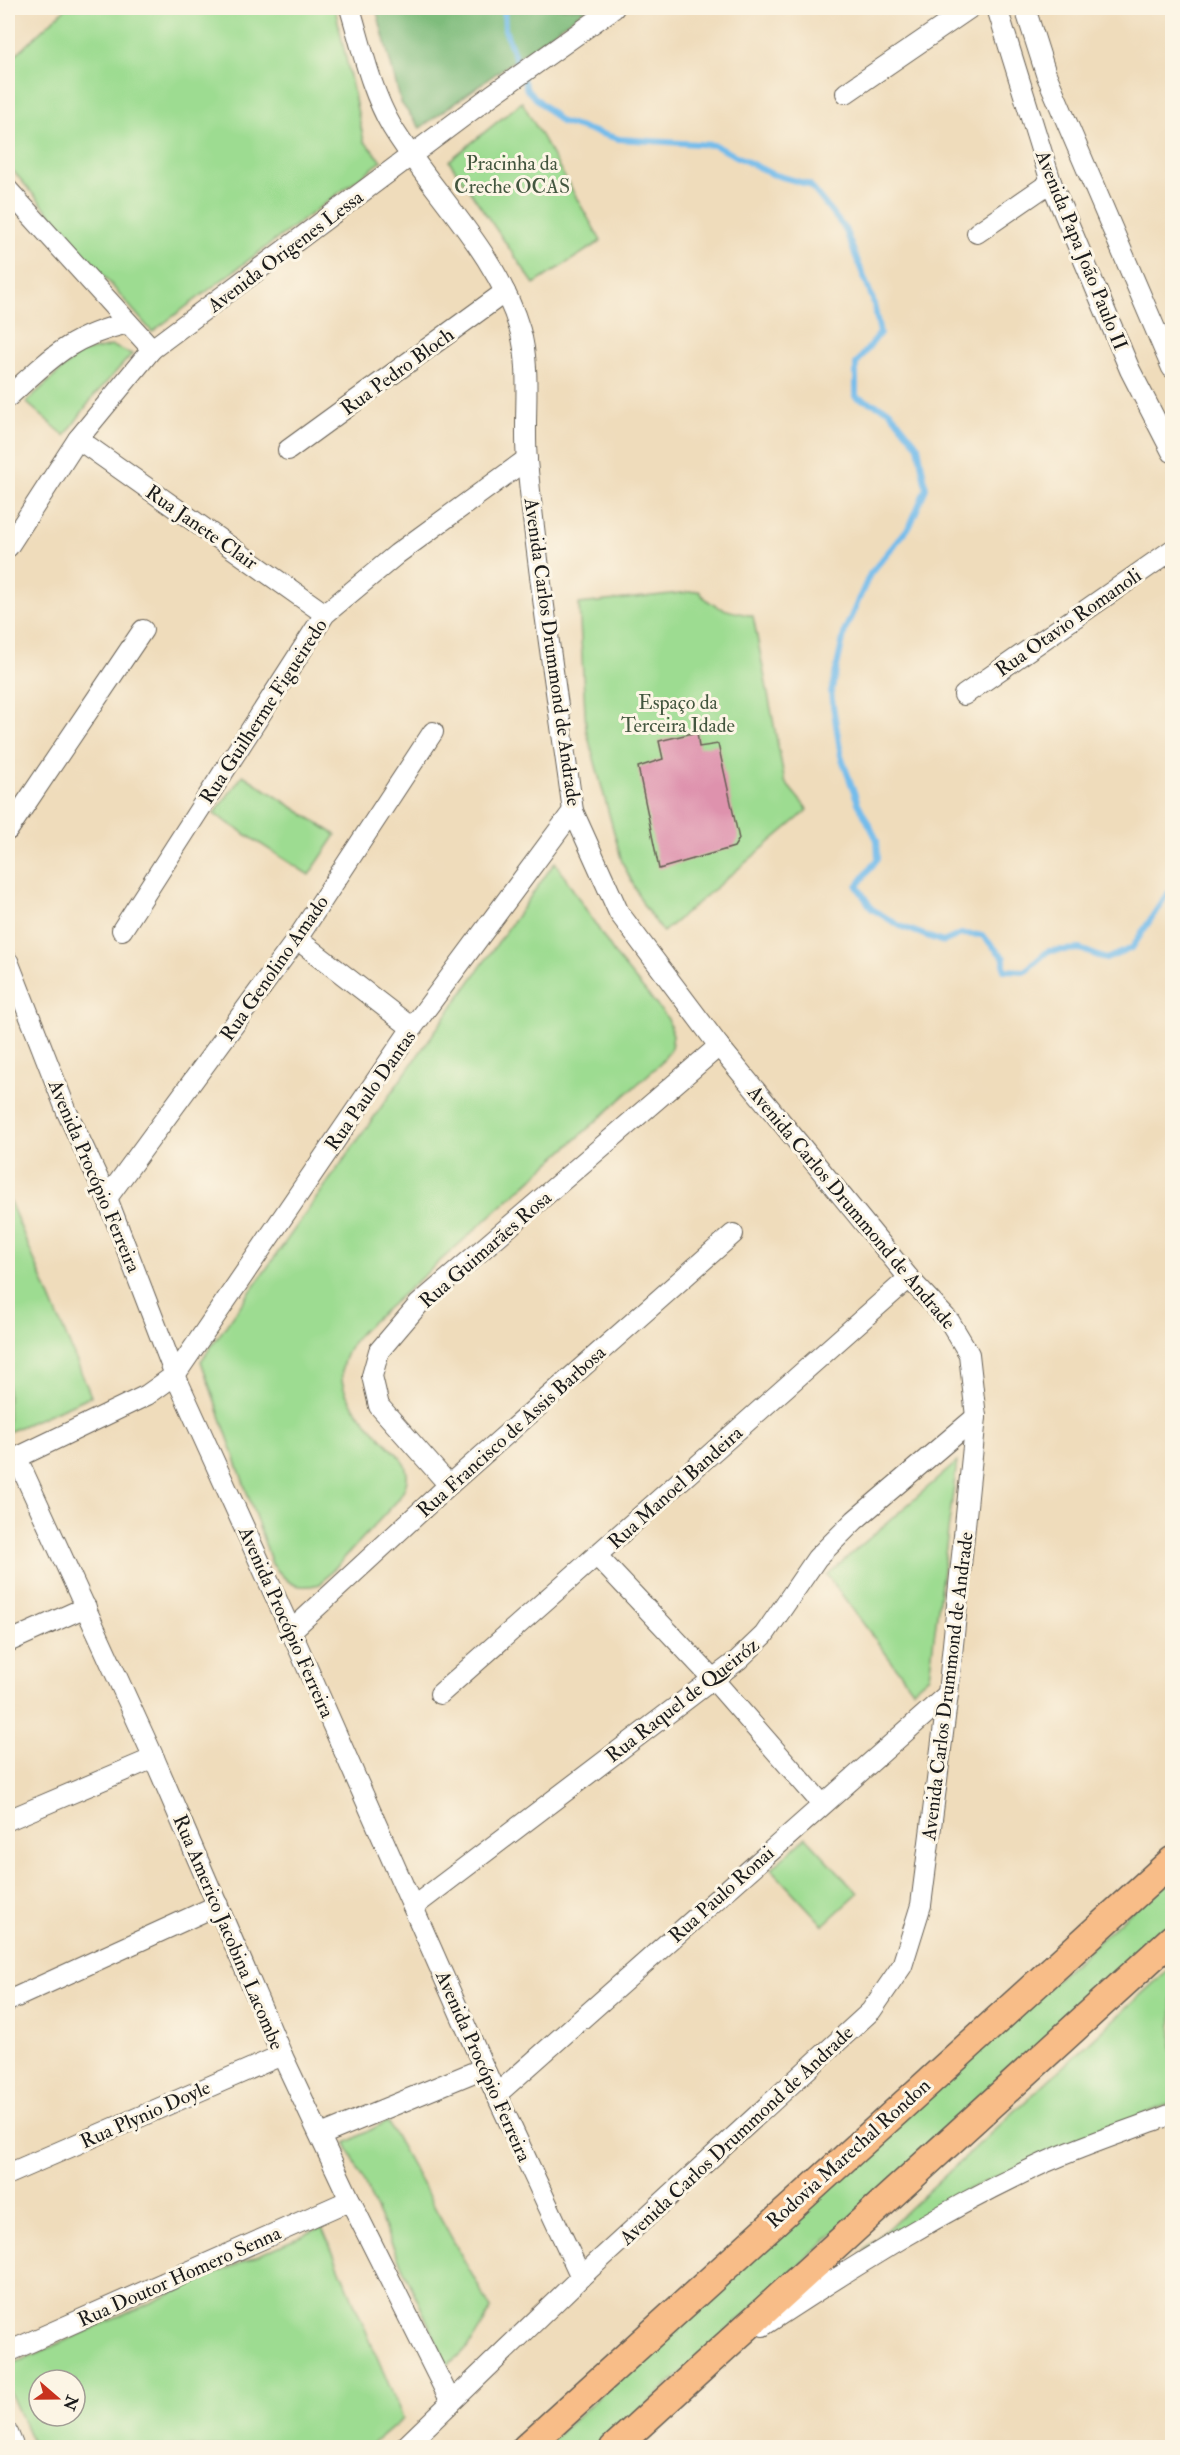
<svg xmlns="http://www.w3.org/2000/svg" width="1180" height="2455" font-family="'IM FELL Double Pica',serif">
	<rect width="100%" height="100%" fill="#fcf5e5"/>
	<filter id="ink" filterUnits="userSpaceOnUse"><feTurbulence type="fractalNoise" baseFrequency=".0167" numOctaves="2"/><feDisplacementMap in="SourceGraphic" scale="12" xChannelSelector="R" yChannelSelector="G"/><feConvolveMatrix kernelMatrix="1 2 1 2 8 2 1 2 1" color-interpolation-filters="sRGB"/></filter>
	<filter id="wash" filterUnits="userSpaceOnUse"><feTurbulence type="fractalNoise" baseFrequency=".008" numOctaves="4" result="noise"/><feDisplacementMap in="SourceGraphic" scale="24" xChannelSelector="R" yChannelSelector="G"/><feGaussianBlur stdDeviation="1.35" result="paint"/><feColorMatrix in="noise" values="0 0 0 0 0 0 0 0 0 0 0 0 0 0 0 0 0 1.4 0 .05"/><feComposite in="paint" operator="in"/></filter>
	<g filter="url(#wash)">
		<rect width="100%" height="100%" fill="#efdcbb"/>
		<g fill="#9ddc91" stroke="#5c7c56" stroke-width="1.5" fill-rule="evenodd">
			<polygon points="66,8 335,8 364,141 382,161 152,332 8,165 8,62"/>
			<polygon points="522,102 601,241 534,284 449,161"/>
			<polygon points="112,346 132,354 93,397 65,436 26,402 80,353"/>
			<path d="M699,591C710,609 734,612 753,616L785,782L808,810L663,932L644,906L622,862L586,729L579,604Z"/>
			<polygon points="243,775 336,835 309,875 214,814"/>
			<path d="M555,862L616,956L668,1019L673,1035L671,1048L661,1063L362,1331C319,1379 352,1407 387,1444C396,1453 406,1461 407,1474C408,1484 403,1492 398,1500L320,1584C294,1591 288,1583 272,1564L201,1361Z"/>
			<polygon points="8,1197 91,1396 8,1432"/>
			<polygon points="957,1462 929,1676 913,1690 827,1575"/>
			<polygon points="806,1837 858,1893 823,1925 771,1869"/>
			<polygon points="1172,1874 1172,1925 600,2447 543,2448"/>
			<polygon points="1172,1966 1172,2103 1068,2144 965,2191 860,2254"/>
			<path d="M387,2121L491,2309C480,2331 469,2351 447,2365L346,2143Z"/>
			<path d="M322,2227L403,2418L369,2447H34L8,2388V2366ZM39,2380H75V2416H39Z"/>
		</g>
		<polygon fill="#7ebc7b" stroke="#4d6c4c" stroke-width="1.5" points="376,8 587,8 420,128 401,103"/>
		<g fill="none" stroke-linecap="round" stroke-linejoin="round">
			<polyline stroke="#73bceb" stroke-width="6" points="504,8 505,30 527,90 561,122 619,139 714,145 772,174 810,185 845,229 873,300 880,333 856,364 856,397 889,410 918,446 926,488 910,526 870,574 845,630 831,693 841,756 858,803 877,840 878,858 857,886 872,909 900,926 943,942 961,934 982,935 1004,958 1004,970 1025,971 1048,951 1080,949 1106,959 1132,948 1167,894 1172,891"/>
		</g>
		<g id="blocks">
			<polygon fill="#de92ad" points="697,732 699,747 718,744 739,839 734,847 659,869 638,767 663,759 659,741"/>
		</g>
	</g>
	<g filter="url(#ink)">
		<use href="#blocks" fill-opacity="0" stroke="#665f54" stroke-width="1.5"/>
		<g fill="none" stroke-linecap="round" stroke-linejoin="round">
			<defs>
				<g id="minor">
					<path d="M350,8C362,48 371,91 392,127C433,194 497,252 520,330C532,371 523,418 527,461C538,578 557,695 573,811L619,913L719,1046L909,1278L950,1322L969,1354L976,1417L948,1694L921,1905L902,1966L871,2011L581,2277L404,2448"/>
					<polyline points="997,8 1051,182 1130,370 1172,452"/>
					<polyline points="1025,8 1046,74 1172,368"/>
					<polyline points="846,93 970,8"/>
					<polyline points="8,190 152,349"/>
					<polyline points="977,233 1051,182"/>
					<path d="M8,397C51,358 69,337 128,323"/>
					<polyline points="78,439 325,614"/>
					<polyline points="288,450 505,292"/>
					<polyline points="8,547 78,439 152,349 492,95 614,8"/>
					<polyline points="964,695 1172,550"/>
					<polyline points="8,830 143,630"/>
					<polyline points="122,930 325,614 397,554 527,459"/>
					<polyline points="297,939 412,1028"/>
					<polyline points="8,961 67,1112 107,1198 175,1375 291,1631 484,2068 581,2277"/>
					<polyline points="107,1198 297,939 433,732"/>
					<polyline points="17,1458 154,1758 282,2055 350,2200 451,2402"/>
					<polyline points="8,1462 147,1395 175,1375 412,1028 573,811"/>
					<polyline points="449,1485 379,1406 372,1376 379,1351 419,1304 719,1046"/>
					<polyline points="597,1556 713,1679 822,1804"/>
					<polyline points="291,1631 449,1485 733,1234"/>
					<polyline points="8,1642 86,1607"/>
					<polyline points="440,1694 909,1278"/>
					<polyline points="8,1820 154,1758"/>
					<polyline points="413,1907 738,1660 764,1635 817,1558 855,1520 976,1417"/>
					<polyline points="8,2001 218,1905"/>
					<polyline points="496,2095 948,1694"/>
					<polyline points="321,2135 484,2068"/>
					<polyline points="8,2174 282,2055"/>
					<path d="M763,2326C854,2266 946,2208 1044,2163C1086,2144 1130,2130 1172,2114"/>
					<polyline points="8,2352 350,2200"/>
					<polyline points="8,2433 14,2448"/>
				</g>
				<g id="highway">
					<polyline points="526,2448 1172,1861"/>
					<polyline points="614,2448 1172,1939"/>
				</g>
			</defs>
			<use href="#minor" stroke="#665f54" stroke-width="22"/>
			<use href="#highway" stroke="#665f54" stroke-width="31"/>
			<use href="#minor" stroke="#fff" stroke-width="20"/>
			<use href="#highway" stroke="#f8bd88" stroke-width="28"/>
		</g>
	</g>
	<g text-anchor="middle" stroke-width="6" stroke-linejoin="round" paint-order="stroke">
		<g font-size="20" fill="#43563f" stroke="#fcf5e5">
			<text x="512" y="170">Pracinha da<tspan x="512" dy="23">Creche OCAS</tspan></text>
			<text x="678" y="709">Espaço da<tspan x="678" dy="23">Terceira Idade</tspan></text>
		</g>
		<g font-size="20" fill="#1c1c1c" stroke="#fcf5e5">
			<text transform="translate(1082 250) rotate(68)" y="7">Avenida Papa João Paulo II</text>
			<text transform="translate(285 251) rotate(-37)" y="7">Avenida Origenes Lessa</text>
			<text transform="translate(397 371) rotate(-36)" y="7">Rua Pedro Bloch</text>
			<text transform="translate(202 527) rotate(35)" y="7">Rua Janete Clair</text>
			<text transform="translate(1068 622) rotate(-35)" y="7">Rua Otavio Romanoli</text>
			<text transform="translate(553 652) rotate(82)" y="7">Avenida Carlos Drummond de Andrade</text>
			<text transform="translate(263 711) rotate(-57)" y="7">Rua Guilherme Figueiredo</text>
			<text transform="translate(274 968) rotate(-55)" y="7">Rua Genolino Amado</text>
			<text transform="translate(370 1090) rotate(-55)" y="7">Rua Paulo Dantas</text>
			<text transform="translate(95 1176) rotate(67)" y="7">Avenida Procópio Ferreira</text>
			<text transform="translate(852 1207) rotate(50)" y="7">Avenida Carlos Drummond de Andrade</text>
			<text transform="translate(485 1249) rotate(-41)" y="7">Rua Guimarães Rosa</text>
			<text transform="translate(511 1431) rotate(-42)" y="7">Rua Francisco de Assis Barbosa</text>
			<text transform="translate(675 1487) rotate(-42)" y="7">Rua Manoel Bandeira</text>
			<text transform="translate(287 1622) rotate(66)" y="7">Avenida Procópio Ferreira</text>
			<text transform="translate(947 1686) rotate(-83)" y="7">Avenida Carlos Drummond de Andrade</text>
			<text transform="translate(682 1700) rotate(-38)" y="7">Rua Raquel de Queiróz</text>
			<text transform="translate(721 1894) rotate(-42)" y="7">Rua Paulo Ronai</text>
			<text transform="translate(229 1932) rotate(67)" y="7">Rua Americo Jacobina Lacombe</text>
			<text transform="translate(484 2066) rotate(66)" y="7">Avenida Procópio Ferreira</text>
			<text transform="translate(145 2114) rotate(-24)" y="7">Rua Plynio Doyle</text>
			<text transform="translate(736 2135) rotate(-43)" y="7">Avenida Carlos Drummond de Andrade</text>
			<text transform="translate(848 2153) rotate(-42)" y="7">Rodovia Marechal Rondon</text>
			<text transform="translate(179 2276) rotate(-24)" y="7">Rua Doutor Homero Senna</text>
		</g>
	</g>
	<rect width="1180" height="2455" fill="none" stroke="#fcf5e5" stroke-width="30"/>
	<g transform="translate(57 2398) rotate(110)"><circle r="28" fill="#fcf5e5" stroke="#a29e95" stroke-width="1.5"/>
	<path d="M0-4.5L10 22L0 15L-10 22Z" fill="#c8321e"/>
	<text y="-9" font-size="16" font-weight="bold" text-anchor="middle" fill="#1c1c1c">N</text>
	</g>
</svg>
